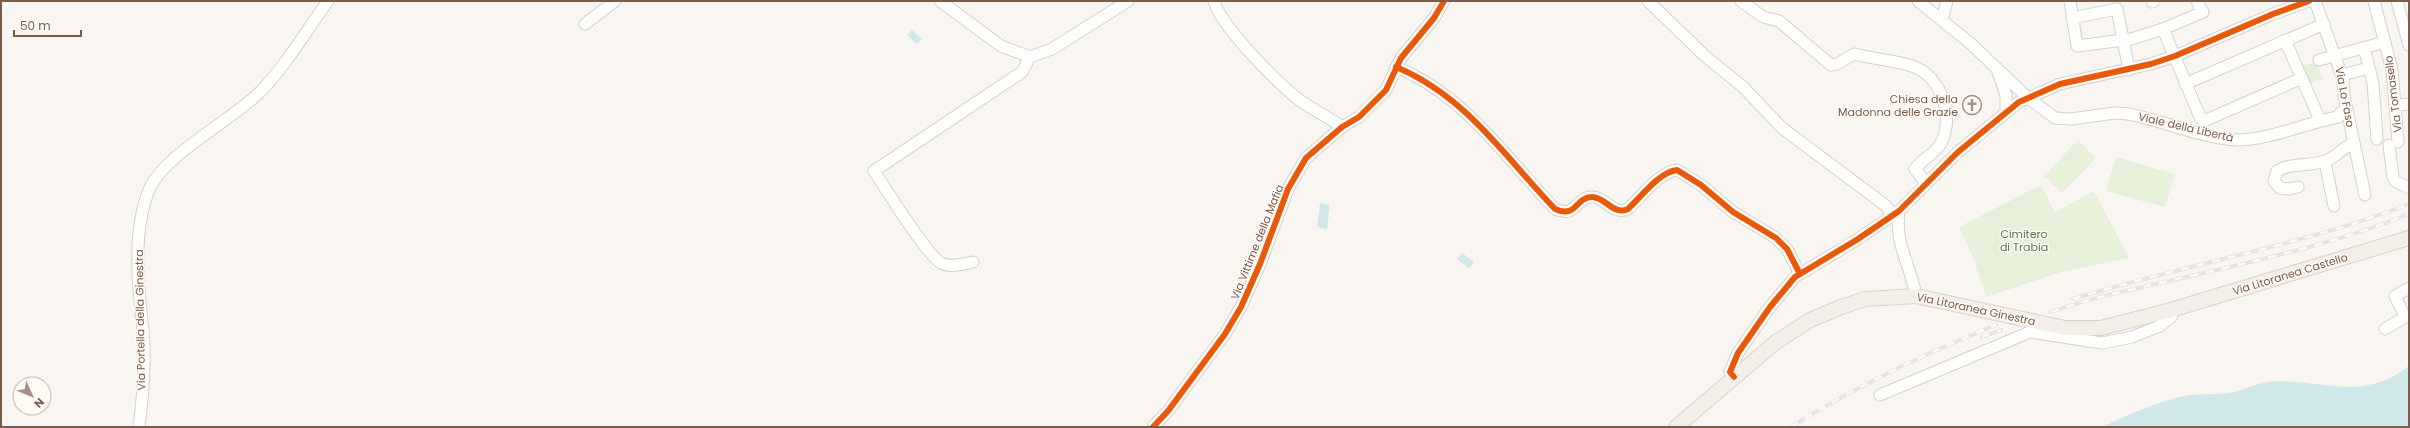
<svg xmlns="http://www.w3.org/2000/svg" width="2410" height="428" font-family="Poppins,sans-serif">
	<rect width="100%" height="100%" fill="#f9f5f0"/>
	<g fill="#e7f0db">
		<polygon points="2316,61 2323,79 2310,83 2303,66"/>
		<polygon points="2078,140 2096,158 2062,193 2044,176"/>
		<polygon points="2116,157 2175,174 2165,207 2106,191"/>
		<polygon points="2041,185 2055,212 2094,191 2129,258 2061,272 1986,297 1972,255 1959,227"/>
	</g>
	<g fill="#d0e8ea">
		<polygon points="912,30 922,39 917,44 907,35"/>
		<polygon points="1320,203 1330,205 1327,229 1317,227"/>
		<polygon points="1462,253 1474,262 1469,268 1457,259"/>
		<path d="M2409,366V427H2102C2127,415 2157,402 2184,396C2199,393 2215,395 2230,393C2242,391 2253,384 2268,382C2320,377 2361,404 2409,366Z"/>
	</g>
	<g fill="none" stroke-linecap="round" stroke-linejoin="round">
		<defs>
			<g id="minor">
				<polyline points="940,1 1001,46 1030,57"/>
				<path d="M1214,1C1221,26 1272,77 1293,95C1308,108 1326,115 1342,127"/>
				<polyline points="1648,1 1705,56 1743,87 1782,128 1885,205 1892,214"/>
				<path d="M1741,1L1763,17L1779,21L1831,65L1837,64L1854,54C1873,59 1893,60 1912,66C1941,75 1955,117 1941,143C1935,154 1922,159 1915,169L1926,183"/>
				<path d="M1918,1L1970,43L2027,97L2055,118L2071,119L2115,113L2128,114C2162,120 2207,140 2239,140C2273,139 2305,123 2338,117L2341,112L2347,111"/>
				<polyline points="2070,1 2077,46 2131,39 2163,29 2203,12 2197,1"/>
				<polyline points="2315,1 2343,79 2344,96 2365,195"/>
				<polyline points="2374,1 2392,70 2398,142"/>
				<polyline points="2397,1 2409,45"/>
				<polyline points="2152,2 2154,1"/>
				<polyline points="2072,18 2117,9 2129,70"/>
				<polyline points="1942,20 1947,1"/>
				<polyline points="585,24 615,1"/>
				<polyline points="2163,29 2200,117 2204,121 2302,78"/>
				<polyline points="2285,40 2320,120"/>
				<polyline points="2364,48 2373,83 2377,139"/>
				<polyline points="2319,60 2385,42"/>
				<path d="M1396,67C1466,96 1505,157 1555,209C1577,219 1575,197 1592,197C1606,197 1613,216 1628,209C1641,197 1659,172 1677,170L1701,185L1733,212L1776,238L1787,249L1800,274"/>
				<polyline points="1997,69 2006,95 2006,112"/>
				<polyline points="2342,75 2369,68"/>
				<polyline points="2185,84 2324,24"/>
				<polyline points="2399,105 2409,104"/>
				<polyline points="2389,145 2393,177 2395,181 2409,188"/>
				<polyline points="2325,162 2334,206"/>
				<path d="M2298,187L2289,189L2280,188L2274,181L2277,171C2291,162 2309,167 2325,161C2337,158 2343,146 2354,143"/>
				<path d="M1899,211C1894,243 1911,266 1916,296"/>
				<path d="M973,262C964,264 950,268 941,263C926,254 886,189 874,171L1022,72L1030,57L1052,49L1128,1"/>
				<polyline points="2385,329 2405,317 2395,296 2409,288"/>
				<polyline points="1734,377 1730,372 1738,353 1770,307 1795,277 1858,239 1899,211 1958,152 2019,102 2060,84 2151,64 2175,56 2273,14 2309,1"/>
				<polyline points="1880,395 2030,332 2102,343 2132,337 2160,326 2172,316 2171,310"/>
				<path d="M139,427C143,396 146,362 143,330C138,286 132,232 149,190C163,155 233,120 261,91C287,64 306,31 328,1"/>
				<polyline points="1153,427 1168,411 1225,334 1241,307 1260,264 1288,189 1306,158 1342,127 1359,117 1386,90 1401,58 1434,18 1444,1"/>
			</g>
			<polyline id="major" points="1676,427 1776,342 1810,320 1841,307 1865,299 1916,296 2065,328 2101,328 2171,310 2409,238"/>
		</defs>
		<use href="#minor" stroke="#d7d1cb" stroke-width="13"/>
		<use href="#major" stroke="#dad1cc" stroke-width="16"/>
		<use href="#minor" stroke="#fefefd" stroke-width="11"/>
		<use href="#major" stroke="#f3eee8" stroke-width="14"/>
		<defs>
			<g id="rail">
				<path d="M2073,299C2183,265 2301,246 2409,204"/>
				<path d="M2051,312C2099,295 2149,286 2199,274C2270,258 2341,241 2409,214"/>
				<polyline points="1982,337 2001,330"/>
				<path d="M1791,427C1856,386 1924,354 1996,325"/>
			</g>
		</defs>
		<use href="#rail" stroke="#e6e3e7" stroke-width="4"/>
		<use href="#rail" stroke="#fffaf3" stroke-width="2.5" stroke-dasharray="8" stroke-linecap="butt"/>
		<defs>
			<g id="cycleway">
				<path d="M1396,67C1466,96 1505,157 1555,209C1577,219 1575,197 1592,197C1606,197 1613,216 1628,209C1641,197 1659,172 1677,170L1701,185L1733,212L1776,238L1787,249L1800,274"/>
				<polyline points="1734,377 1730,372 1738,353 1770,307 1795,277 1858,239 1899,211 1958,152 2019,102 2060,84 2151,64 2175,56 2273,14 2309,1"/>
				<polyline points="1153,427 1168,411 1225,334 1241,307 1260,264 1288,189 1306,158 1342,127 1359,117 1386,90 1401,58 1434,18 1444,1"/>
			</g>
		</defs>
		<use href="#cycleway" stroke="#fffaf3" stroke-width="8"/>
		<use href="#cycleway" stroke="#e8590c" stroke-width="6"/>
	</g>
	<defs>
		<symbol id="church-ring" viewBox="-11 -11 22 22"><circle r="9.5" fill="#fffaf3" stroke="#a69286" stroke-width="1.5"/><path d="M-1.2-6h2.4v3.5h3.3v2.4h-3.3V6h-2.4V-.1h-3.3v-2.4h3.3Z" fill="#a69286"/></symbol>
	</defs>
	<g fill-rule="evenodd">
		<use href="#church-ring" x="1961" y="94" width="22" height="22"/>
	</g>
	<g text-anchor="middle" stroke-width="3" stroke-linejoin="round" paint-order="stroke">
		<g font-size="11" fill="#7a5c4d" stroke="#fffaf3">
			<text transform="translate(2393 94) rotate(-97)" y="4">Via Tomasello</text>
			<text transform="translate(2345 97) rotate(79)" y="4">Via Lo Faso</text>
			<text transform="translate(2186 127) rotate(13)" y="4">Viale della Libertà</text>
			<text transform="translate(1257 242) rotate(-68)" y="4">Via Vittime della Mafia</text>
			<text transform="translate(2290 274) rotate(-17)" y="4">Via Litoranea Castello</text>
			<text transform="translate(1976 309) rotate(12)" y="4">Via Litoranea Ginestra</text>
			<text transform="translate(140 320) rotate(-91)" y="4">Via Portella della Ginestra</text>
		</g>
		<g font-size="11" fill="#7a5c4d" stroke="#fffaf3" text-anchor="end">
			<text x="1958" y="103">Chiesa della<tspan x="1958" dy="13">Madonna delle Grazie</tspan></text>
		</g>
		<g font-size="11" fill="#537a41" stroke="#fffaf3">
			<text x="2024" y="238">Cimitero<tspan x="2024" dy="13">di Trabia</tspan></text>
		</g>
	</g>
	<rect width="2410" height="428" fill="none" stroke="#7a5c4d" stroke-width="4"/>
	<g transform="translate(32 396) rotate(134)"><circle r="19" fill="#fffaf3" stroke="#cabbb1"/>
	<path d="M0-3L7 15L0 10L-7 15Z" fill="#a69286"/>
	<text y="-6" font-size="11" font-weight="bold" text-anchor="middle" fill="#7a5c4d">N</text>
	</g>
	<path d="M14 30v6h67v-6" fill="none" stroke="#7a5c4d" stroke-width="2"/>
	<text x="20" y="30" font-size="12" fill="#7a5c4d" stroke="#fffaf3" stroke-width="3" paint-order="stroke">50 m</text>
</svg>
